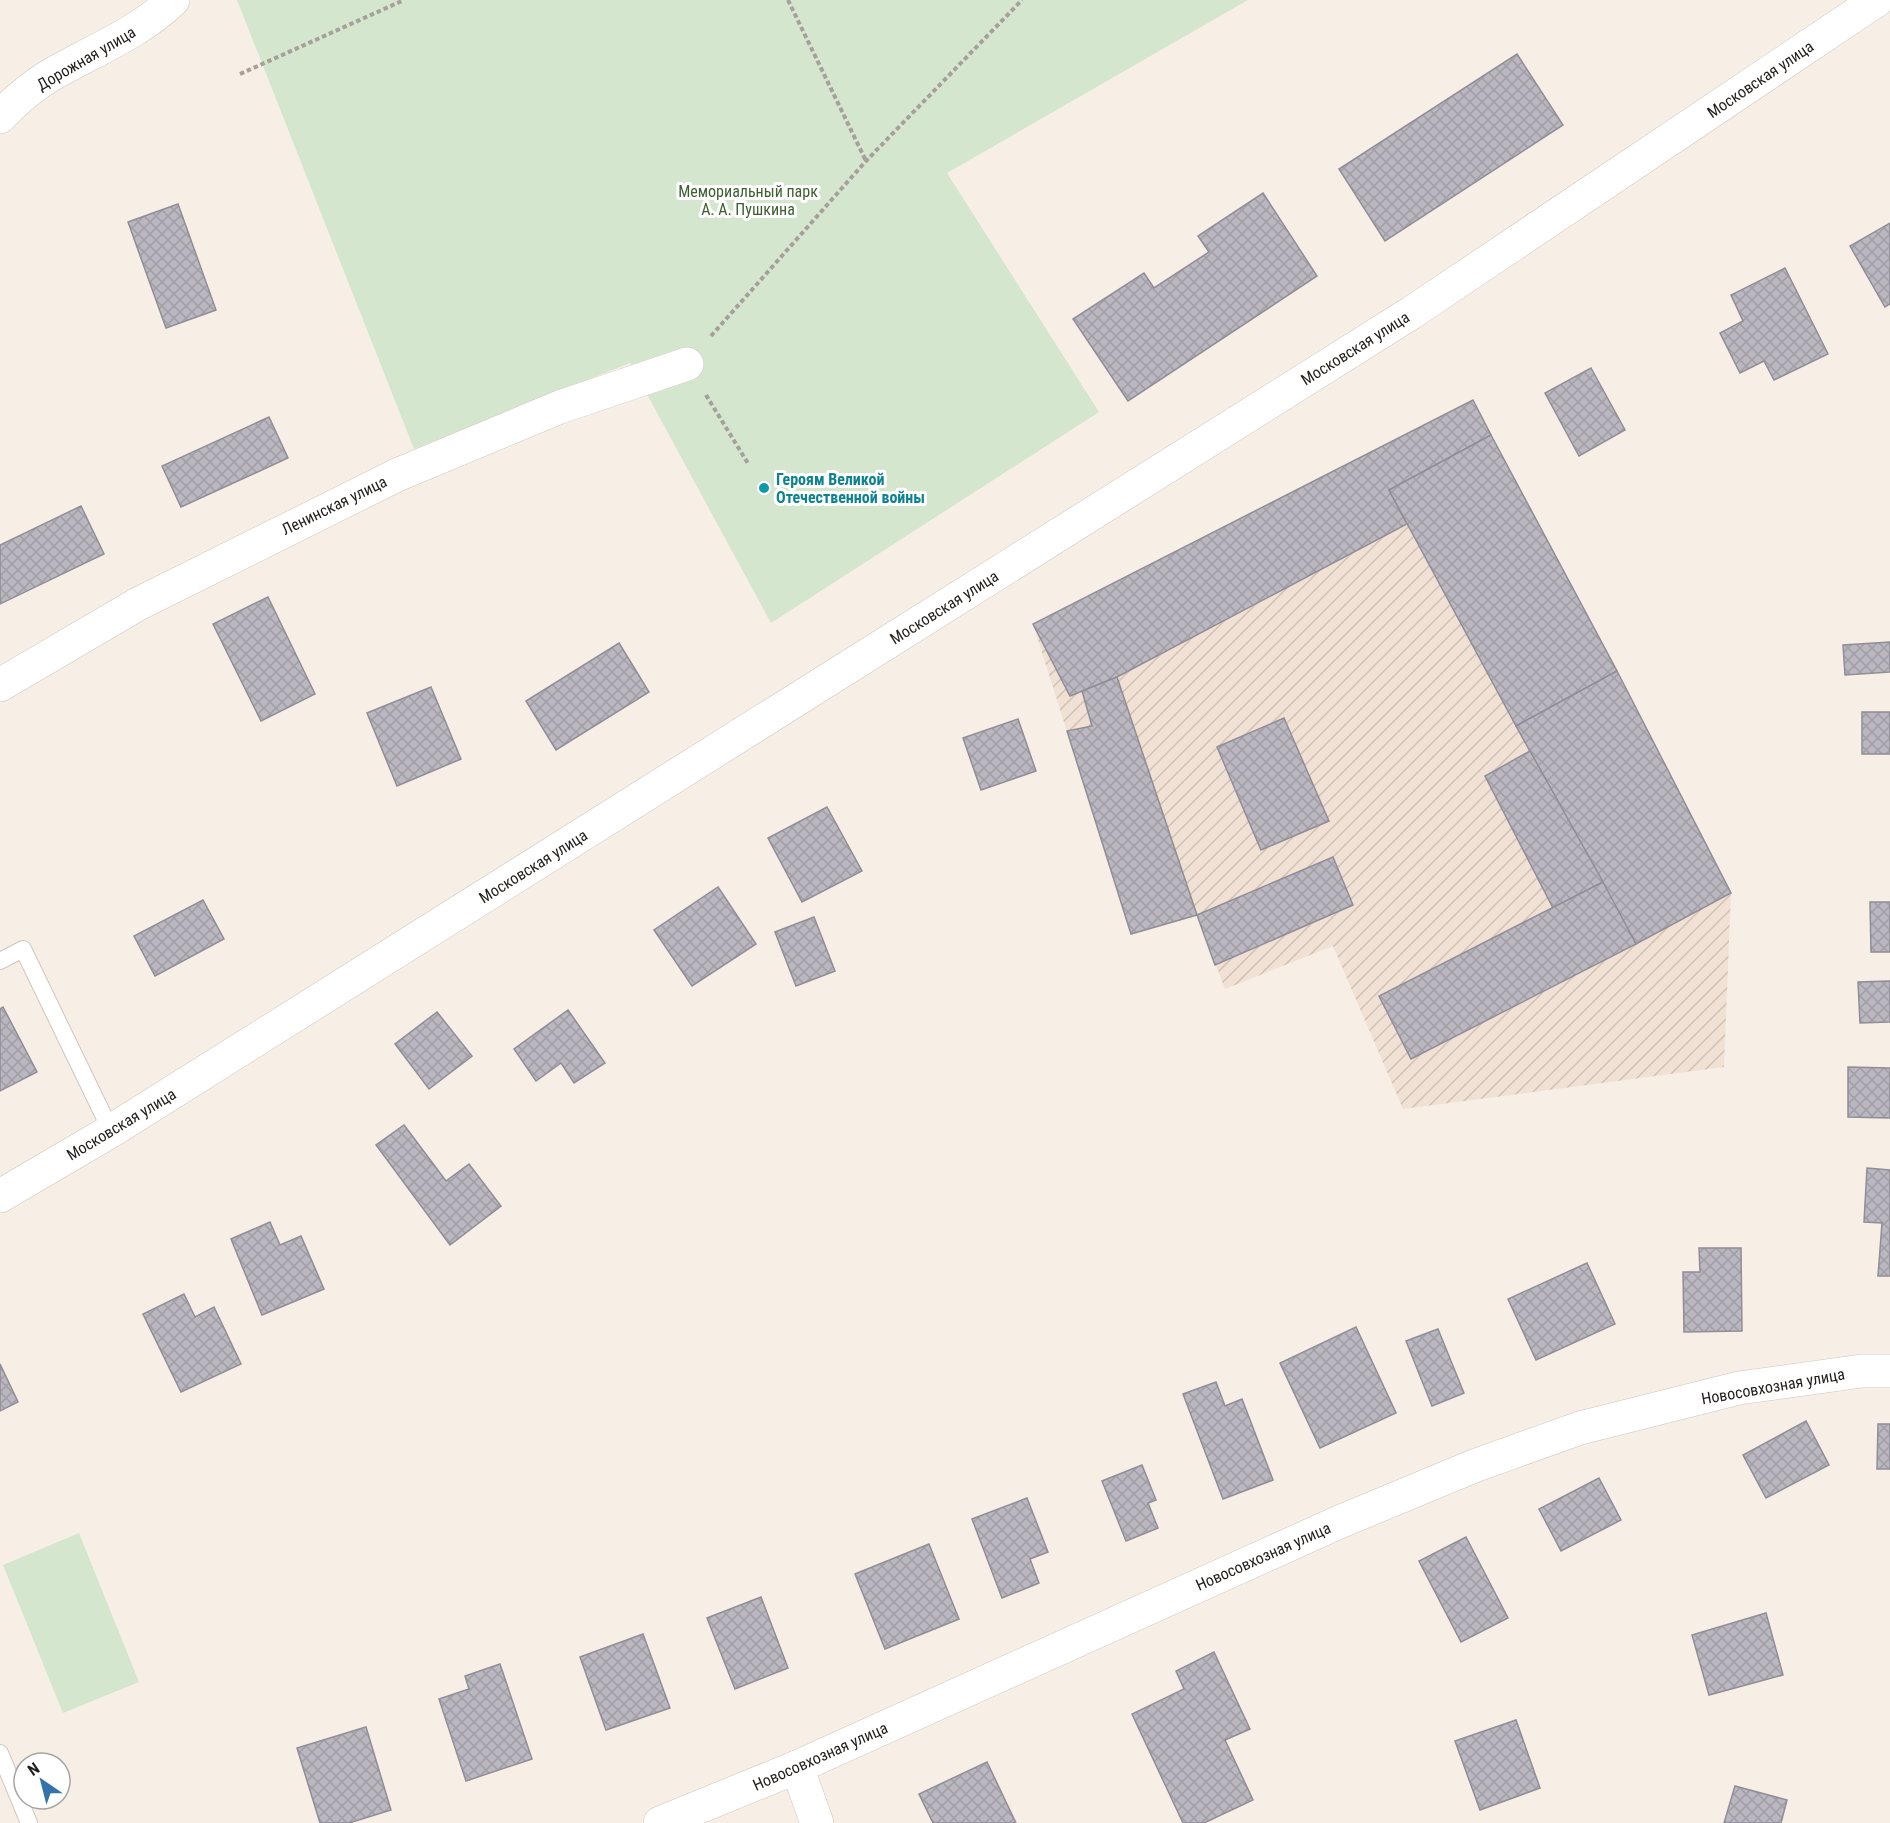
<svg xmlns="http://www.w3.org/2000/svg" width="1890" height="1823" font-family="'Roboto Condensed',sans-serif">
	<defs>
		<pattern id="industrial-furrows" width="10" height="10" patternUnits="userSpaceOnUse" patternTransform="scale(1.5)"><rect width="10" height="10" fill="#f0e1d4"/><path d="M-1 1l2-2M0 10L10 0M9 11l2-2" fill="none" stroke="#cec1b5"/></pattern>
		<pattern id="building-cross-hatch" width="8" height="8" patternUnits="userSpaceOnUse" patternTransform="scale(1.5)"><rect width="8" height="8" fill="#bbb7c0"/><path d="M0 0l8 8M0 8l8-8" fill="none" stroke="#a09da4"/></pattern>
	</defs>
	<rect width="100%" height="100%" fill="#f7eee6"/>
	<polygon fill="url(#industrial-furrows)" points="1473,400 1617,671 1731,893 1724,1067 1403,1109 1333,946 1225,989 1197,916 1131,934 1033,624"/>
	<g fill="#d4e6ce">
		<polygon points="237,0 1248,0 947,173 1099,412 771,623 630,363 414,449"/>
		<polygon points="79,1533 139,1682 63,1713 3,1565"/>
	</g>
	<g fill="url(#building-cross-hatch)" stroke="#918d97" stroke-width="1.5">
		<polygon points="1517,54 1563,125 1385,241 1339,169"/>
		<polygon points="1263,193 1317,276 1128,401 1073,319 1144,273 1154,288 1209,252 1198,236"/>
		<polygon points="178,204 216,310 166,328 128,222"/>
		<polygon points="1890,223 1890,304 1885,307 1850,246"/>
		<polygon points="1785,268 1828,354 1774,380 1764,361 1740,373 1720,333 1743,321 1731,295"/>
		<polygon points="1591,368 1625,430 1579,456 1545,393"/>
		<polygon points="1473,400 1491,435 1389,490 1407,524 1117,677 1070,696 1033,624"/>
		<polygon points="269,417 288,458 181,507 162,466"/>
		<polygon points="1491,435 1617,671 1516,726 1389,490"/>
		<polygon points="81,506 104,554 0,604 0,545"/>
		<polygon points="268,597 315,694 261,721 213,624"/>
		<polygon points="1890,642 1890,672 1845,675 1843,645"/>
		<polygon points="619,643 649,692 556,750 526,701"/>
		<polygon points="1617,671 1731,893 1636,944 1516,726"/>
		<polygon points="1117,677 1197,915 1131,934 1067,731 1092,726 1082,691"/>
		<polygon points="431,687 461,759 397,786 367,713"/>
		<rect x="1862" y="712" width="28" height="42"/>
		<polygon points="1284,718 1329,821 1261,850 1217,747"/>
		<polygon points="1018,719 1036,771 981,790 963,738"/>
		<polygon points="1530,751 1603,882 1553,908 1485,776"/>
		<polygon points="827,807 862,871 802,902 768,838"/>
		<polygon points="1333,857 1353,905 1215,965 1197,915"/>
		<polygon points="1603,882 1636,944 1411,1059 1379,996"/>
		<polygon points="718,887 756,944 692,986 654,930"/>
		<polygon points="203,900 224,939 155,976 134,936"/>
		<polygon points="1870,902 1890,902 1890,952 1871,952"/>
		<polygon points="814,917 835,971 796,986 775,932"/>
		<polygon points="1890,981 1890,1022 1860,1023 1858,982"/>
		<polygon points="3,1007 37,1072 0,1091 0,1009"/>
		<polygon points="568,1010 605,1063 574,1083 561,1063 536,1081 514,1049"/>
		<polygon points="437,1012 472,1056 429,1089 395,1044"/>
		<polygon points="1848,1067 1890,1068 1890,1118 1848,1117"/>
		<polygon points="404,1125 446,1181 469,1164 501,1206 450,1245 376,1145"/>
		<polygon points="1867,1168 1890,1170 1890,1276 1878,1276 1882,1223 1864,1222"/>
		<polygon points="270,1222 280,1245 301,1236 324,1289 262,1315 231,1239"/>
		<polygon points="1699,1248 1741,1248 1742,1331 1684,1332 1683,1272 1700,1272"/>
		<polygon points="1587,1263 1615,1324 1536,1360 1508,1299"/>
		<polygon points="184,1294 195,1317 214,1307 241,1364 181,1392 143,1314"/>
		<polygon points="1356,1327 1396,1413 1320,1448 1280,1363"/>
		<polygon points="1438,1329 1464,1393 1432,1406 1406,1341"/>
		<polygon points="0,1364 18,1402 0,1411"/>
		<polygon points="1216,1382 1225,1406 1242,1399 1273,1480 1223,1499 1183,1394"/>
		<polygon points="1806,1421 1829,1465 1766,1498 1743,1455"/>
		<polygon points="1878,1424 1890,1424 1890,1469 1877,1469"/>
		<polygon points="1142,1465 1156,1500 1148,1503 1158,1528 1126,1541 1102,1481"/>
		<polygon points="1599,1478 1621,1520 1561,1551 1539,1509"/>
		<polygon points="1027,1498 1048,1552 1030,1559 1039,1583 1002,1598 972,1519"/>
		<polygon points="1466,1537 1508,1618 1461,1642 1419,1561"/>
		<polygon points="929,1544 959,1619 885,1649 855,1574"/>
		<polygon points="761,1597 788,1668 735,1689 707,1618"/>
		<polygon points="1766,1613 1783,1675 1709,1695 1692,1635"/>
		<polygon points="643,1634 670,1708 606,1730 580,1657"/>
		<polygon points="1214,1652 1250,1729 1225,1740 1253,1800 1204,1823 1183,1823 1132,1714 1184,1689 1176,1671"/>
		<polygon points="500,1664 532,1759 466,1781 439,1699 469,1689 465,1676"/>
		<polygon points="1516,1720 1540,1788 1480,1810 1455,1741"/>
		<polygon points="366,1727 391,1810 349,1823 320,1823 297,1748"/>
		<polygon points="987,1762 1016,1823 933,1823 919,1794"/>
		<polygon points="1735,1786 1787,1800 1781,1823 1724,1823"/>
	</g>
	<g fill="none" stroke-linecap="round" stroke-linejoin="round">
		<defs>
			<g id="service">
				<polyline points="0,961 23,949 111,1131"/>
				<polyline points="0,1753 29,1823"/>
			</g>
			<g id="minor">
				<path d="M0,117C14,102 29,89 46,78C89,52 137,35 173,0"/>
				<polyline points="0,685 138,604 397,475 560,407 687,364"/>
				<polyline points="797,1767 817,1823"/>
				<polyline points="660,1823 797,1767 1337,1523 1474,1466 1580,1428 1739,1388 1862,1371 1890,1371"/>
			</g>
			<polyline id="tertiary" points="0,1196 111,1131 1411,313 1877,0"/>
		</defs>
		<use href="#service" stroke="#cfc6be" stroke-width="18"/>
		<use href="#minor" stroke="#cfc6be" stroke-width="34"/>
		<use href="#tertiary" stroke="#cfc6be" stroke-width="34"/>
		<g stroke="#a7a09a" stroke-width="4" stroke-dasharray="4.5 3" stroke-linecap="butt">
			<polyline points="788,0 866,161"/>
			<polyline points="240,74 404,0"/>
			<polyline points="711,336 866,161 1022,0"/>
			<polyline points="706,395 749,465"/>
		</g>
		<use href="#service" stroke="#fff" stroke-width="16"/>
		<use href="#minor" stroke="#fff" stroke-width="33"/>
		<use href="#tertiary" stroke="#fff" stroke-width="33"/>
	</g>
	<circle fill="#0f9aa8" stroke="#fff" stroke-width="2" cx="764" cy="488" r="6"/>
	<g text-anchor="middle" stroke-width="6" stroke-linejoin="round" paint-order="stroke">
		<g font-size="16" fill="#201d1a" stroke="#fff">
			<text transform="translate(86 58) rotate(-30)" y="6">Дорожная улица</text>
			<text transform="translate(1760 79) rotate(-34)" y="6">Московская улица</text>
			<text transform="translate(1355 348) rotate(-32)" y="6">Московская улица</text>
			<text transform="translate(334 505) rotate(-26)" y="6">Ленинская улица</text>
			<text transform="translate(944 607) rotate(-32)" y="6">Московская улица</text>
			<text transform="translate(533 866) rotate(-32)" y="6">Московская улица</text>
			<text transform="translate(121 1124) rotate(-31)" y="6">Московская улица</text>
			<text transform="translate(1773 1386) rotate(-10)" y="6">Новосовхозная улица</text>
			<text transform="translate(1263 1556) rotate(-24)" y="6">Новосовхозная улица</text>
			<text transform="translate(820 1756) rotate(-24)" y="6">Новосовхозная улица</text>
		</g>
		<g font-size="16" fill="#3c5e2f" stroke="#fff">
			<text x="748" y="197">Мемориальный парк<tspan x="748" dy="18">А. А. Пушкина</tspan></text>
		</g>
		<g font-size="16" font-weight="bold" fill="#0d838f" stroke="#fff" text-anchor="start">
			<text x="776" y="485">Героям Великой<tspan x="776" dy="18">Отечественной войны</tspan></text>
		</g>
	</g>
	<g transform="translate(42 1781) rotate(325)"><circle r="28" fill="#ffffff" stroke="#a6a5a3" stroke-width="1.5"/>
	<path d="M0-4.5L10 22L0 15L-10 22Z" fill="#3373aa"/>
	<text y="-9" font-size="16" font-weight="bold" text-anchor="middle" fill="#201d1a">N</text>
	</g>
</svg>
